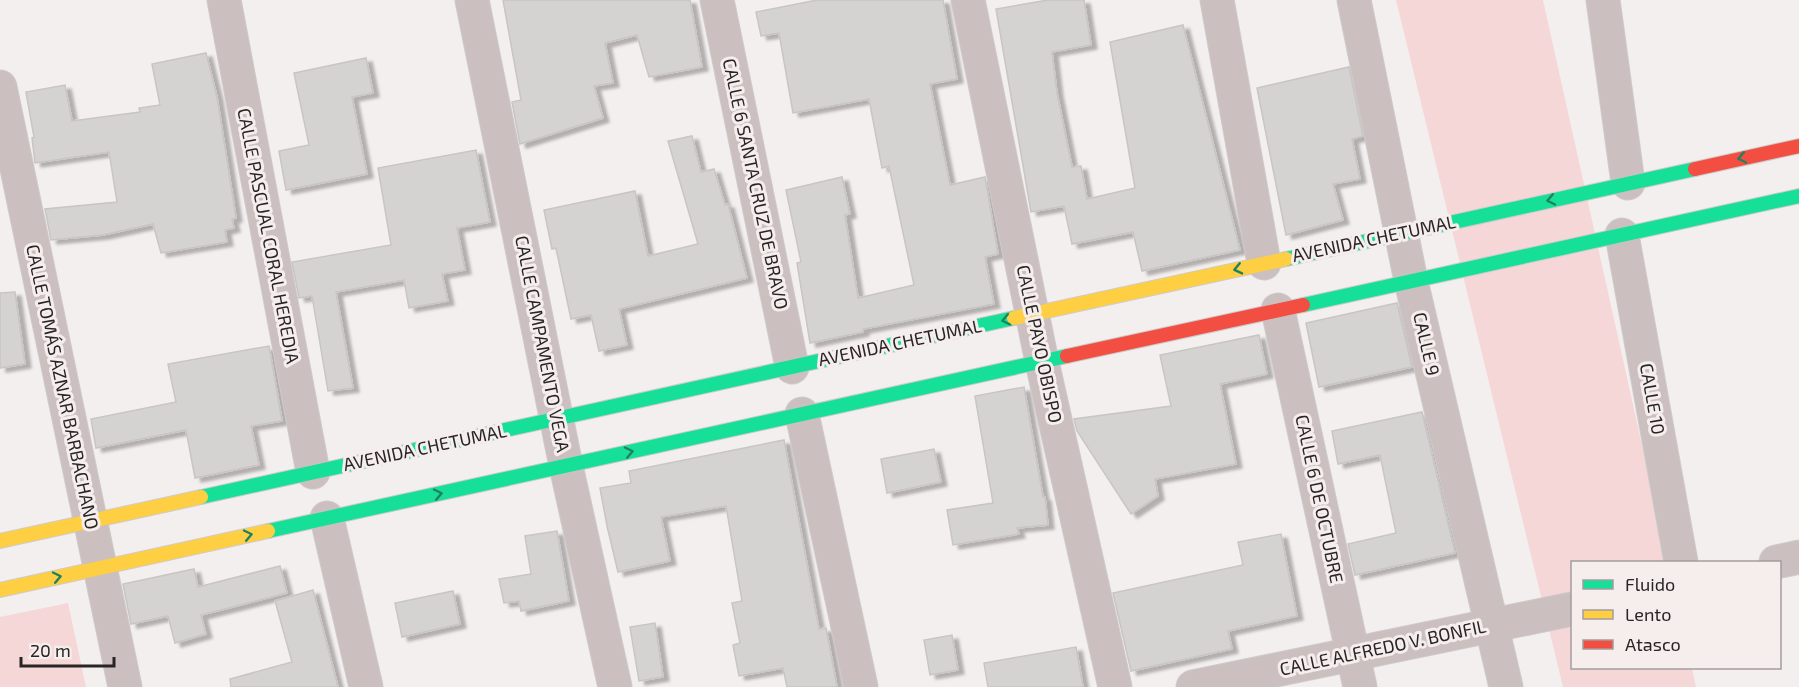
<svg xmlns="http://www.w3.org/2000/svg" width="1799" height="687" font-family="'Exo 2',sans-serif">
	<defs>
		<filter id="shadow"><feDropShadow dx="6" dy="4" stdDeviation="1.5" flood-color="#0004"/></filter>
	</defs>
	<rect width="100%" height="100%" fill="#f4efef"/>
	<g fill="#f6d7d8">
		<polygon points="1396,0 1543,0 1668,562 1572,562 1572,668 1692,668 1696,687 1563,687"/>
		<polygon points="68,603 86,687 0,687 0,617"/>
	</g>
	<g fill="#d5d2d2" stroke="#c9c5c5" stroke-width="1.5" filter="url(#shadow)">
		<polygon points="503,0 690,0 702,67 649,77 637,35 605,43 613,83 594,86 603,118 520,144 512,102 521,100"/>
		<polygon points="817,0 943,0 957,79 930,84 950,185 985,177 998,254 985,257 994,304 863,329 863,332 810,343 797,263 801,262 786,190 842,177 850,214 845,215 858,298 914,285 889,166 882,168 869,99 793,113 779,33 761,36 756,12"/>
		<polygon points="1048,0 1084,0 1091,45 1052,52 1057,93 1072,167 1081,166 1087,199 1135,188 1110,42 1183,25 1240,250 1142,271 1133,232 1072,244 1064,206 1031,212 996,9"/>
		<polygon points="206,53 217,97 236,218 232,219 234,228 225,230 227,242 161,253 153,224 103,235 51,240 45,209 117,202 109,152 35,163 32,138 34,137 26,92 65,85 72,121 140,112 139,108 160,105 152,64"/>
		<polygon points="366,58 373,93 352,97 367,174 286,190 279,151 309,145 294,73"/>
		<polygon points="1349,67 1363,136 1352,139 1360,179 1333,184 1343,220 1286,235 1257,88"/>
		<polygon points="692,136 701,172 714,169 725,205 728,204 747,278 619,309 627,345 599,351 591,315 571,319 556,248 552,249 544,210 635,191 648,256 698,244 668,141"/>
		<polygon points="476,150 490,222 457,228 465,270 442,274 448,301 409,308 404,280 336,292 353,388 328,391 312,296 299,298 292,262 391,245 378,168"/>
		<polygon points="15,292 25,364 0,368 0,293"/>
		<polygon points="1397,303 1412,367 1319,387 1306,323"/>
		<polygon points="1259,335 1267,374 1220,384 1236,464 1155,479 1158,496 1131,514 1077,431 1074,419 1171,406 1160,355"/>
		<polygon points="269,346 282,421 251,426 259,465 195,478 186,430 96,448 91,419 176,402 168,364"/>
		<polygon points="1024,387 1043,497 1045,497 1048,525 1017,528 1019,534 953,545 947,510 993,503 975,396"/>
		<polygon points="1422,412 1455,553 1355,575 1348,544 1396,533 1380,455 1338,464 1332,431"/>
		<polygon points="784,440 819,629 826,628 837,687 787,687 783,668 739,676 733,645 740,643 732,603 742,601 726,506 661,517 670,561 618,572 607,526 600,488 631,483 629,471"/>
		<polygon points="934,449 941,482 887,493 881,459"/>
		<polygon points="557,531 569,601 521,611 519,601 504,603 499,579 531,574 525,536"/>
		<polygon points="1281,534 1297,616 1228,631 1232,649 1131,671 1113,593 1243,565 1238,542"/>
		<polygon points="280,566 287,593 201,615 206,634 175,643 168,616 131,624 123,584 194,569 198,587"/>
		<polygon points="313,590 338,687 231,687 230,679 292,662 275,601"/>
		<polygon points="453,591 460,624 402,637 395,603"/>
		<polygon points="655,623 663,677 639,681 630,627"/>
		<polygon points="952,635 958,670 930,675 924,640"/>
		<polygon points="1076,647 1083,687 988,687 984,663"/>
	</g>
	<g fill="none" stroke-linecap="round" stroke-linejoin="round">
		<defs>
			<g id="street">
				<polyline points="224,0 313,472"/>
				<polyline points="472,0 566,466 615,687"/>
				<polyline points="717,0 792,367"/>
				<polyline points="968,0 1042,362 1115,687"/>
				<polyline points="1217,0 1264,263"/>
				<polyline points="1354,0 1411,281 1506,687"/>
				<polyline points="1603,0 1628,183"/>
				<polyline points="0,87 125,687"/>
				<polyline points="1622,235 1681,562"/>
				<polyline points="1278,310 1360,687"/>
				<polyline points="802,414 861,687"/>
				<polyline points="327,518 366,687"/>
				<polyline points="1776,562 1799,557"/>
				<polyline points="1193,687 1572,609"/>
			</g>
			<g id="fast">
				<polyline points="1286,259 1695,169"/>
				<polyline points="1303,305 1799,196"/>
				<polyline points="201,497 1014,318"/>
				<polyline points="268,531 1067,356"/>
			</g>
			<g id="slow">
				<polyline points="1014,318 1286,259"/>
				<polyline points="0,541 201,497"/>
				<polyline points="0,590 268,531"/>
			</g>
			<g id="jam">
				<polyline points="1695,169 1799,146"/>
				<polyline points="1067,356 1303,305"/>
			</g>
		</defs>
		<use href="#street" stroke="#cecbcb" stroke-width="35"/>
		<use href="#fast" stroke="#cecbcb" stroke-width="16"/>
		<use href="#slow" stroke="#cecbcb" stroke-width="16"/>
		<use href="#jam" stroke="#cecbcb" stroke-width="16"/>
		<use href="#street" stroke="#cbbfbf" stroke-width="33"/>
		<use href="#fast" stroke="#16e098" stroke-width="14"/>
		<use href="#slow" stroke="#ffcf43" stroke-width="14"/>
		<use href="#jam" stroke="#f24e42" stroke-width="14"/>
	</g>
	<defs><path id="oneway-chevron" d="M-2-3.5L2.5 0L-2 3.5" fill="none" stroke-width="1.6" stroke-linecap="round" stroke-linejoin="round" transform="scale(1.5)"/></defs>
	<g stroke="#1f825e">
		<use href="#oneway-chevron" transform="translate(1742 158) rotate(168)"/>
		<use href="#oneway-chevron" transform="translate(1551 200) rotate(168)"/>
		<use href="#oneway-chevron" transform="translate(1238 269) rotate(167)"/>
		<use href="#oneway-chevron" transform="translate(1006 320) rotate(168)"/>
		<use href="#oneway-chevron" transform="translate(629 452) rotate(-12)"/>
		<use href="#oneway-chevron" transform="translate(438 494) rotate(-12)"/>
		<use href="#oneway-chevron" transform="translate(248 535) rotate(-12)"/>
		<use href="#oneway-chevron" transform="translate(57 577) rotate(-12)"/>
	</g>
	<g text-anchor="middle" stroke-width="6" stroke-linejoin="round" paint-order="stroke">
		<g font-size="18" fill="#282525" stroke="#f6eded">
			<text transform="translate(755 184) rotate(78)" y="6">CALLE 6 SANTA CRUZ DE BRAVO</text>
			<text transform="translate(268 236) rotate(79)" y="6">CALLE PASCUAL CORAL HEREDIA</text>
			<text transform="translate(1374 239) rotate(-12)" y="6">AVENIDA CHETUMAL</text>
			<text transform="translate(900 343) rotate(-12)" y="6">AVENIDA CHETUMAL</text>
			<text transform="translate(542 344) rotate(79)" y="6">CALLE CAMPAMENTO VEGA</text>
			<text transform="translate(1039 344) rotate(78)" y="6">CALLE PAYO OBISPO</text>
			<text transform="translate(1426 344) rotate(77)" y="6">CALLE 9</text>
			<text transform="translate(62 387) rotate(78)" y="6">CALLE TOMÁS AZNAR BARBACHANO</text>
			<text transform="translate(1652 399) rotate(80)" y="6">CALLE 10</text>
			<text transform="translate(425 448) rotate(-12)" y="6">AVENIDA CHETUMAL</text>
			<text transform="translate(1319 499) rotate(78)" y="6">CALLE 6 DE OCTUBRE</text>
			<text transform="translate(1383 648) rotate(-12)" y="6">CALLE ALFREDO V. BONFIL</text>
		</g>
	</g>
	<rect x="1571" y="561" width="210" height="108" fill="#f6eded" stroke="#a49d9d" stroke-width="1.5"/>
	<rect x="1583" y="580" width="30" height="9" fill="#16e098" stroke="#a49d9d" stroke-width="1.5"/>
	<text x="1625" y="591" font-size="18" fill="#282525">Fluido</text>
	<rect x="1583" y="610" width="30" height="9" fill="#ffcf43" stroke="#a49d9d" stroke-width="1.5"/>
	<text x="1625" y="621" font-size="18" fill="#282525">Lento</text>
	<rect x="1583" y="640" width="30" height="9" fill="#f24e42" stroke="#a49d9d" stroke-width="1.5"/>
	<text x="1625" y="651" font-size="18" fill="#282525">Atasco</text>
	<path d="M21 657v9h93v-9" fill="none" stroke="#282525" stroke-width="3"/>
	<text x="30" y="657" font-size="18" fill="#282525" stroke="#f6eded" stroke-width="4.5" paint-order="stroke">20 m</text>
</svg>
